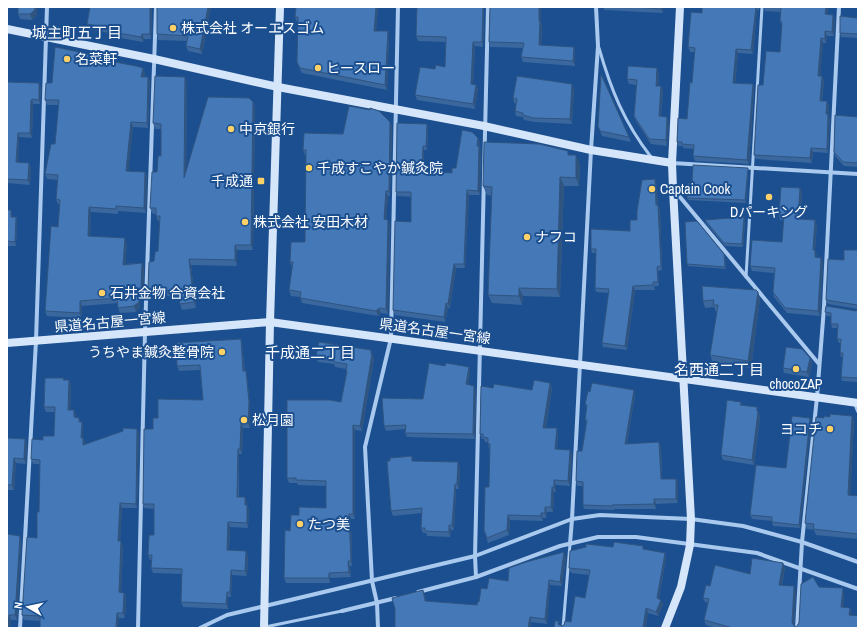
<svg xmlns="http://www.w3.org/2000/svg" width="865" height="635" font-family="'Archivo Narrow','Noto Sans JP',sans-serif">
	<rect width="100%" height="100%" fill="#1b4f8f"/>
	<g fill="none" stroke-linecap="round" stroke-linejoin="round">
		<g stroke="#a9c9ee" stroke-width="3">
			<path d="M599,48C611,90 624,122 651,157"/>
			<polyline points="746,277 762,7"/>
			<polyline points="265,627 342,611"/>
			<polyline points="563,628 570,544"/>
		</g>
		<g stroke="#a9c9ee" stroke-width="4">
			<polyline points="672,163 858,174"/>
			<polyline points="675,191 819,364"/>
			<polyline points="855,403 858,411"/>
			<polyline points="570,544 572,519 591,150 598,46 596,7"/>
			<path d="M476,577L475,556C481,373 482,190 488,7"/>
			<polyline points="418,592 476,577 560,546 598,537 636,537 757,553 858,589"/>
			<polyline points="342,611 396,598"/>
			<polyline points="20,628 36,341 47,7"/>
			<polyline points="138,628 145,332 156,7"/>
			<polyline points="200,628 227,615 475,556 572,519 600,515 691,519 743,526 802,542 858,562"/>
			<polyline points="378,628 377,603 372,581 365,447 391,338 398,7"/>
			<polyline points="797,628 802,542 817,397 824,307 839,7"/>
		</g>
		<g stroke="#d6e6fa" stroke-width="8">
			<polyline points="7,29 154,59 278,87 484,126 591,150 672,163"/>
			<polyline points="7,343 270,322 858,403"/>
			<polyline points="264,628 270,322 280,7"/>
			<polyline points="665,628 681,587 690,545 691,519 673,189 672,163 680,7"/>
		</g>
	</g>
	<g fill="#3a679d">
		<polygon points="18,7 37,7 37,15 32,20 20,19 18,14"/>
		<polygon points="90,7 152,7 151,39 144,39 143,42 120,38 119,35 88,29 87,24"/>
		<polygon points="157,7 211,7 202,54 188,51 186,46 187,41 158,40 157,34"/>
		<polygon points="378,7 376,31 389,36 387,90 302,73 299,67 297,62 298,22 297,22 295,17"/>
		<polygon points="417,7 484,7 483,47 475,46 473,84 476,85 478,89 475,109 417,100 415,95 435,69 445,67 446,42 418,41 416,36"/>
		<polygon points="603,7 663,7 663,13 604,10"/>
		<polygon points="702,7 759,7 759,10 757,10 753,54 738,53 735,83 753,84 754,89 749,164 695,161 693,156 694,149 683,148 683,146 678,146 677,142 687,119 692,83 695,52 690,52 688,47 702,13"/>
		<polygon points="764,7 828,7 827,14 835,20 834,36 827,36 826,43 823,43 820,76 822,76 824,81 822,101 827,101 829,106 828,114 830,119 828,153 813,152 812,163 756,159 754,155 763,85 780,52 782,27 780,22 781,12 765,11"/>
		<polygon points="858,7 858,38 841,37 840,33 857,18"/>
		<polygon points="541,23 542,26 541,46 575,52 575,66 523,62 521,57 523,48 490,47 489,42"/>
		<polygon points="94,55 95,58 143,68 145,73 144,77 148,77 150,82 148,128 133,127 128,171 145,172 147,177 146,213 118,211 118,214 91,212 90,236 127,243 125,264 142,263 144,268 143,294 140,294 140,307 136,312 120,313 118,308 118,303 82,306 81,318 47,316 45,311 58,227 60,205 58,204 56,199 58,180 47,179 45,174 55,144 59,105 47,105 45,100 52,83"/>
		<polygon points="659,73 658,86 661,86 663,91 661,116 669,122 667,146 651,144 636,121 634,116 636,85 629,84 627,79"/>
		<polygon points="7,82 41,88 40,104 33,104 33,105 32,138 19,137 18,162 29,163 31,168 30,185 7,183"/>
		<polygon points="187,82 186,171 253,102 255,108 253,250 237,250 237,266 191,265 196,308 182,310 180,304 179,297 150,294 148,289 154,261 158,251 160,222 158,221 156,216 156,214 153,214 150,208 161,156 161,129 155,129 153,123"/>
		<polygon points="574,89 572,124 535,122 524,120 523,117 516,116 515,111 516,104 514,103 513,98"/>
		<polygon points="858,117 858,167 844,166 835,156 834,152"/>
		<polygon points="390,122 392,127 390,196 388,196 386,220 388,220 390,225 388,314 381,313 378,316 302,303 300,297 291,296 289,290 292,267 290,262 305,242 306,155 305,155 303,150 343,134"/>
		<polygon points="598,126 629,137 631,142 602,136"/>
		<polygon points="428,128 427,150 424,150 424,172 452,173 480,143 479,147 481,151 480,195 469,195 465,268 456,268 450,308 448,308 445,322 395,315 393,310 411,222 411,197 397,196 396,192"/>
		<polygon points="569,155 580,164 579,186 564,186 560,297 523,296 522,305 492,303 488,295 492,196 487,195 483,186"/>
		<polygon points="748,168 748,171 746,203 688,200 687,198"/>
		<polygon points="656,183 658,205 660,209 662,270 658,271 659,286 654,286 655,290 635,290 627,350 603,347 602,343 609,293 596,292 595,288 596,253 592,253 591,249 630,231 637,220"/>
		<polygon points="800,188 802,193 800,219 815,220 817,225 815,250 817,255 817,257 823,262 820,316 787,313 774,297 773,292 774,273 752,271 750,266 782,242 784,220 780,220 779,215"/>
		<polygon points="7,210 11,210 12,215 12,217 16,217 17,222 16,246 7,246"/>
		<polygon points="705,220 745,220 743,247 725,246 706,223"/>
		<polygon points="858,250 858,309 828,304 826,300 844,260"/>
		<polygon points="724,254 725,257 726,269 688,266 687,264"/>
		<polygon points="758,292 760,299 751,368 713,363 710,355 717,312 716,312 714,307 705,308 703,301"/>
		<polygon points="858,309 858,382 842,381 841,377 842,357 841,357 840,353 841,343 839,343 837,339 838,328 832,328 831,324 831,316 827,316 825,312 856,311"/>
		<polygon points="242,344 245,371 246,371 247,376 250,407 250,428 243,428 242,454 239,454 239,497 247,502 247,505 249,510 248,528 230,527 229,550 248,556 247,576 232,575 231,597 228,597 228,609 183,607 181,602 182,574 153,573 151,568 152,560 150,560 148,555 154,535 154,509 144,508 143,504 153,429 158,418 203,400 200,370 179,371 177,366"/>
		<polygon points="371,350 374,359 362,431 355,430 355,519 351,519 352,566 350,566 351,577 330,578 330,583 286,583 284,578 290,531 299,515 326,508 326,486 298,485 297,483 289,483 287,478 341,402 347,373 346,371 346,369 335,367 334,364 318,362 316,357"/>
		<polygon points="810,358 812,363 809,377 784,373 783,368"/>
		<polygon points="470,371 468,385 476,390 475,439 407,437 405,433 405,429 386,431 384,426 423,399"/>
		<polygon points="64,378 64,380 69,380 71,385 70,410 76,415 76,417 79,418 83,427 83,438 85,442 85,445 139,433 137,508 122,508 120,541 123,546 121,592 124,593 126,597 125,618 40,621 24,620 22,615 37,538 39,512 40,464 33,464 31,459 43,440 54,436 55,412 46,412 44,407"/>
		<polygon points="550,383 552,388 546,428 558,433 557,449 572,455 570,486 556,485 556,492 554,492 553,512 547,512 546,518 543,518 543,521 510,520 509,535 488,543 484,530 489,487 490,449 489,449 488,442 485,442 484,439 482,439 480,434 493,388 532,390"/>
		<polygon points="635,395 627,444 661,447 662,479 676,479 678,483 678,503 656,504 656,509 614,509 614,510 584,509 583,505 583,486 577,486 576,481 582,451 586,423 585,420 587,408 585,404"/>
		<polygon points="741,402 742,405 757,407 760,417 754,465 723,460 721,455"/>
		<polygon points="852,416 854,422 850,495 858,496 858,539 816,535 814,530 807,529 805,523 824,418 830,417"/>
		<polygon points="7,418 8,422 8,438 25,439 27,444 26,464 16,463 14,490 7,490"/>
		<polygon points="811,422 800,528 773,526 772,521 752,519 750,515 786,468"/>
		<polygon points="414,461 460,467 459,489 456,489 454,530 451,530 450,537 427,536 426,533 423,533 421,528 422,513 393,516 391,511"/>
		<polygon points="20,536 21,541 17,620 11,620 10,628 7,628"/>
		<polygon points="613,547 644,549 665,553 666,558 659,599 663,604 658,616 648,613 554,628 560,626 561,626 571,622 585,598 589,575 571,573 569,568"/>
		<polygon points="566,557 562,586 550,585 547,624 531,622 530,628 395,628 423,590 426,601 477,605 487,589 508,581"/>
		<polygon points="783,563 785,568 782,585 796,591 794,625 795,627 797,626 819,587 844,593 843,607 850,608 851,613 851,615 858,628 716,628 706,625 704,620 708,603 705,602 703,598 710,586"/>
	</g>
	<g fill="#305480">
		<polygon points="35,7 37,7 37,15 32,20 30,14"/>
		<polygon points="150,7 152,7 151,39 150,34"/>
		<polygon points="208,7 211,7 202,54 200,49"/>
		<polygon points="376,7 378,7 376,36 374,31"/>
		<polygon points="483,7 484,7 483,47 482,42"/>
		<polygon points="539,7 541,7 541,23 542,26 541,50 539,45"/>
		<polygon points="661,7 663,7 663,13 661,9"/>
		<polygon points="756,7 757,10 753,54 751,50"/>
		<polygon points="826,7 828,7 827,19 825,14"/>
		<polygon points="833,15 835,20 834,36 832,32"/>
		<polygon points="388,31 389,36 387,90 385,85"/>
		<polygon points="825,31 827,36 826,43 825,39"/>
		<polygon points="142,34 144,39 143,42 141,37"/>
		<polygon points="7,37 8,40 7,47"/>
		<polygon points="821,38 823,43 820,81 818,76"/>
		<polygon points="473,42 475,46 473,89 471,84"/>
		<polygon points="574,47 575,52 575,66 573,61"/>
		<polygon points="736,49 738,53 735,87 733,83"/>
		<polygon points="143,68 145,73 143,82 141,77"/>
		<polygon points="657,68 659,73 658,91 656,86"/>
		<polygon points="822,76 824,81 821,105 820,101"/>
		<polygon points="148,77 150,82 148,128 147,123"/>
		<polygon points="185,77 187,82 186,183 184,178"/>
		<polygon points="39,83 41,88 40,104 39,100"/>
		<polygon points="572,84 574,89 572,124 570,119"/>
		<polygon points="753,84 754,89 749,164 747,160"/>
		<polygon points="476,85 478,89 475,109 473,104"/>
		<polygon points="661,86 663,91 660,121 659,116"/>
		<polygon points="32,99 33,104 33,105 32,138 30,133 31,101"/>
		<polygon points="827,101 829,106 828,119 826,114"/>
		<polygon points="253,102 255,108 253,250 251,245"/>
		<polygon points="828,114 830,119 828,153 827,149"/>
		<polygon points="667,117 669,122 667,146 666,140"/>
		<polygon points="131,122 133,127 128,176 126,171"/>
		<polygon points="390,122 392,127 390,196 389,191"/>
		<polygon points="427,124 428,128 427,150 426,146"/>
		<polygon points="18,133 19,137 18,167 16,162"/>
		<polygon points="478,138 480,143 479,147 481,151 480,195 478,191"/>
		<polygon points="423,146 424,150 423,176 422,171"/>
		<polygon points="811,148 813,152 812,163 810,158"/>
		<polygon points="576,155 580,164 579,186 576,178"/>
		<polygon points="29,163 31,168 30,185 28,180"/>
		<polygon points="748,168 748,171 746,203 745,200"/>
		<polygon points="145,172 147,177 146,213 144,208"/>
		<polygon points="560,177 564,186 560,297 557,289"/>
		<polygon points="655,179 656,183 658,209 656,205"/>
		<polygon points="800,188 802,193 800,224 798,219"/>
		<polygon points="467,190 469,195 465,268 464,264"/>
		<polygon points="386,191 388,196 386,225 384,219"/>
		<polygon points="658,205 660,209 662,270 661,266"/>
		<polygon points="89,207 91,212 90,241 88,236"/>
		<polygon points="11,210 12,215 12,222 11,217"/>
		<polygon points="16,217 17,222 16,246 15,242"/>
		<polygon points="744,217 745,220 743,247 742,244"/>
		<polygon points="388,220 390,225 388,314 386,309"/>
		<polygon points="815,220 817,225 815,250 817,255 817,262 813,250"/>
		<polygon points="125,238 127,243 125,270 123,265"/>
		<polygon points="235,245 237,250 237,266 235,260"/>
		<polygon points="724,254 725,257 726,269 725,267"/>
		<polygon points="821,258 823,262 820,316 818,311"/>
		<polygon points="189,259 191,265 196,308 194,302"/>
		<polygon points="142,263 144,268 143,294 141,289"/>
		<polygon points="454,264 456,268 450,308 448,304"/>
		<polygon points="657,267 658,271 659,286 658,282"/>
		<polygon points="633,286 635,290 627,350 625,346"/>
		<polygon points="139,288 140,294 140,307 136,312 134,306"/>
		<polygon points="519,288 523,296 522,305 519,296"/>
		<polygon points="758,292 760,299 751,368 748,361"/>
		<polygon points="80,301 82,306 81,318 80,313"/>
		<polygon points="446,303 448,308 445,322 444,317"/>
		<polygon points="379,308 381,313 378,316 376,311"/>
		<polygon points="241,339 242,344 245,376 243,371"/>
		<polygon points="371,350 374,359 362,431 360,426"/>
		<polygon points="810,358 812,363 809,377 807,372"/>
		<polygon points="469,367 470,371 468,389 466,384"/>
		<polygon points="246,371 247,376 250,407 250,428 248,423"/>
		<polygon points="69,380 71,385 70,414 68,410"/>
		<polygon points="550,383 552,388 545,432 543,428"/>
		<polygon points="474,386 476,390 475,439 473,434"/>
		<polygon points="634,390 635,395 626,449 625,444"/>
		<polygon points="757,407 760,417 754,465 752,460"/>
		<polygon points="74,410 76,415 76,422 74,417"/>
		<polygon points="852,416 854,422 850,501 848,495"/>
		<polygon points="7,418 8,422 8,443 7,441"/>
		<polygon points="810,418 811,422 800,528 799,525"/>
		<polygon points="82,422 83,427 83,442 81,438"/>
		<polygon points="241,423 243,428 242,454 240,449"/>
		<polygon points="353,425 355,430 355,519 353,514"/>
		<polygon points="557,428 558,433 557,454 555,449"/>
		<polygon points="137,429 139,433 137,508 136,504"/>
		<polygon points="83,438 85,442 85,450 83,445"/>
		<polygon points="25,439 27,444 26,464 24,459"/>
		<polygon points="659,442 661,447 662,483 661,479"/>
		<polygon points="238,449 239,454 238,501 237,497"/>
		<polygon points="570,450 572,455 570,486 568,481"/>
		<polygon points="14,458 16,463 14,490 12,485"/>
		<polygon points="458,462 460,467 459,489 457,484"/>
		<polygon points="676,479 678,483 678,503 676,499"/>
		<polygon points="554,480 556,485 556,492 554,487"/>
		<polygon points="455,484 456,489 454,530 452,525"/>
		<polygon points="552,487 554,492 553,512 551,507"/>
		<polygon points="245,497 247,502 247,509 245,505"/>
		<polygon points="654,499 656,504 656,509 654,504"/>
		<polygon points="120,503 122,508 120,546 118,541"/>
		<polygon points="247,505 249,510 248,528 247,523"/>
		<polygon points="545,507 547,512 546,518 545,513"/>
		<polygon points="541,513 543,518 543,521 541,516"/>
		<polygon points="349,514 351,519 352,566 351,561"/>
		<polygon points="508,515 510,520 509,535 507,530"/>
		<polygon points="228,522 230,527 229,555 227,550"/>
		<polygon points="449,525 451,530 450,537 449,532"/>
		<polygon points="20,536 21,541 17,620 15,615"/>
		<polygon points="121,541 123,546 121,597 119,592"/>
		<polygon points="246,551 248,556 247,576 245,571"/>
		<polygon points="564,552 566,557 562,586 560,582"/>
		<polygon points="665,553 666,558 658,603 657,598"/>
		<polygon points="348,561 350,566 351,577 349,572"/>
		<polygon points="783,563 785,568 781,589 779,585"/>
		<polygon points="231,570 232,575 231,597 230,592"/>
		<polygon points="329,573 330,578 330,583 329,578"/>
		<polygon points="549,580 550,585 547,624 545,619"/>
		<polygon points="794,586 796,591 794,628 792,623"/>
		<polygon points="843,588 844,593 843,612 841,607"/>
		<polygon points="227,592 228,597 228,609 226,604"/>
		<polygon points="124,593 126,597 125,618 123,613"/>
		<polygon points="661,600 663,604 658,616 656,612"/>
		<polygon points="646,608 648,613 646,628 643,628"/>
		<polygon points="850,608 851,613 851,620 849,615"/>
		<polygon points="117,613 119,617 118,628 116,628"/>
		<polygon points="9,615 11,620 10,628 8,628"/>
		<polygon points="530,617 531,622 530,628 528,628"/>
	</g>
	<g fill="#4478b7" stroke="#305480">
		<polygon points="18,7 35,7 35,10 30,14 18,14"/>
		<polygon points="90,7 150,7 150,34 142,34 141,37 118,33 118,30 87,24"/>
		<polygon points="157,7 208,7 200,49 186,46 188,36 157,34"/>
		<polygon points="296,7 376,7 374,31 388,31 385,85 300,68 297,62 298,17 295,17"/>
		<polygon points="417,7 483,7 482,42 473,42 471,84 476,85 473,104 415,95 420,67 435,69 436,65 445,67 446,37 416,36"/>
		<polygon points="490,7 539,7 539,21 540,21 539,45 574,47 573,61 521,57 524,43 489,42"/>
		<polygon points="636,7 661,7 661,9"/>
		<polygon points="702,7 756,7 751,50 736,49 733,83 753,84 747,160 693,156 694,145 682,144 682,142 677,142 678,118 687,119 690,82 692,83 695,48 688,47 691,12 702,13"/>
		<polygon points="777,7 826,7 825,14 833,15 832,32 825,31 825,39 821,38 818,76 822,76 820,101 827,101 826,114 828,114 827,149 811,148 810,158 754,155 758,85 763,85 766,51 780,52 782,22 780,22 781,7"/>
		<polygon points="858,7 858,34 840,33 840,16 857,18"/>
		<polygon points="55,47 94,55 94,58 136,66 143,68 141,77 148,77 147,123 131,122 126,171 145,172 144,208 116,206 116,209 89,207 88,236 125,238 123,265 142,263 141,289 139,288 139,302 134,306 118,308 117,298 80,301 80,313 45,311 51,226 58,227 60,200 56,199 58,175 45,174 51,144 55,144 59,100 45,100 46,83 52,83"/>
		<polygon points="628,66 657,68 656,86 661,86 659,116 667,117 666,140 649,139 634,116 637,80 627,79"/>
		<polygon points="601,74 629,137 600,131 598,126"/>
		<polygon points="155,76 185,77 184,178 208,97 249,98 253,102 251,245 235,245 235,260 189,259 194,302 180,304 178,291 148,289 149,262 154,261 155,252 158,251 160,216 156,216 156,208 150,208 152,172 157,172 158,156 161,156 161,124 153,123"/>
		<polygon points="517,76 572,84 570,119 533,118 523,115 523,113 515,111 517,99 513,98"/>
		<polygon points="7,82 39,83 39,100 32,99 31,101 30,133 18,133 16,162 29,163 28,180 7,179"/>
		<polygon points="349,106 370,110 370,108 379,111 390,122 389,191 386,191 384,219 388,220 386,309 379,308 376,311 300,298 301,292 289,290 293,262 290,262 291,242 305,242 306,150 303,150 304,133 343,134"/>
		<polygon points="835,115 858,117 858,163 843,162 834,152"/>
		<polygon points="397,123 427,124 426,146 423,146 422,171 452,173 452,168 456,168 462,130 472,132 478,138 477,146 479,146 478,191 467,190 464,264 454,264 448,304 446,303 444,317 393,310 395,221 411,222 411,192 396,192"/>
		<polygon points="484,142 539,144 568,151 568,155 576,155 576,178 560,177 557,289 519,288 519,296 488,295 492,187 483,186"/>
		<polygon points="693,165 748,168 745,200 687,198 688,183 692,183"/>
		<polygon points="655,179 656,205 658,205 661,266 657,267 658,282 653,282 653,285 633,286 625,346 602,343 609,289 595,288 596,249 591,249 591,229 630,231 630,220 637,220 637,211 642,180"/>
		<polygon points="781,187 800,188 798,219 815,220 813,250 815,250 815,257 821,258 818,311 785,308 773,292 775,268 750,266 752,240 782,242 784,215 779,215"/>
		<polygon points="7,210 11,210 11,217 16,217 15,242 7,241"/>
		<polygon points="744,217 742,244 724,243 705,220"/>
		<polygon points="697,221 724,254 725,267 687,264 685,222"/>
		<polygon points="844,250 858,250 858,306 857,305 826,300 828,259 844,260"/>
		<polygon points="702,286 756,290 758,292 748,361 710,355 718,305 713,305 714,300 703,301"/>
		<polygon points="826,306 856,311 858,309 858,378 841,377 843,353 840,353 841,339 837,339 838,324 831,324 831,313 825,312"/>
		<polygon points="241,339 243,371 246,371 249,402 248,423 241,423 240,449 238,449 237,497 245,497 245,505 247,505 247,523 228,522 227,550 246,551 245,571 231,570 230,592 227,592 226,604 181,602 182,569 151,568 152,555 148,555 149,535 154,535 154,504 143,504 144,429 153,429 153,418 158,418 158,399 203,400 200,365 177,366 176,343"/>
		<polygon points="319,342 371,350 371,354 372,354 360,426 353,425 353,514 349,514 351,561 348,561 349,572 329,573 329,578 284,578 285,530 290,531 291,515 299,515 299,507 326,508 326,481 296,480 296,478 287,478 287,400 330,400 341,402 347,371 346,371 347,364 334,362 334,360 316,357"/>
		<polygon points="786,347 802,349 810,358 807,372 783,368"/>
		<polygon points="429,363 445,366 446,363 469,367 466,384 474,386 473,434 405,433 406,425 384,426 382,398 423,399"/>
		<polygon points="45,378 64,378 63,380 69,380 68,410 74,410 74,417 79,418 79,422 82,422 81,438 83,438 83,445 123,431 123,428 137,429 136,504 120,503 118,541 121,541 119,592 124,593 123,613 117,613 116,628 40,628 40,616 22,615 27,537 37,538 37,512 39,512 40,460 31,459 32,439 43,440 43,436 54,436 55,407 44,407"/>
		<polygon points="534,380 550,383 543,428 557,428 555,449 570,450 568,481 554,480 554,487 552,487 551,507 545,507 545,513 541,513 541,516 508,515 507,530 487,538 484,530 485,487 489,487 490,444 488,444 488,438 483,437 483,434 480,434 481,386 493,388 494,384 532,390"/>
		<polygon points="592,383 634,390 625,444 659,442 661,479 676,479 676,499 654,499 654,504 612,505 612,506 583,505 583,482 576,481 577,451 582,451 587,420 585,420 587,405 585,404 588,391 590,392"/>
		<polygon points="727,400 741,402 740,405 757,407 757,411 758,412 752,460 721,455"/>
		<polygon points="830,414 852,416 848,495 858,496 858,534 813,529 814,524 805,523 816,417 824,418 824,416 830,417"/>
		<polygon points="792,416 810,418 799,525 772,522 772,517 750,515 756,465 786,468"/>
		<polygon points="7,438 25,439 24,459 14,458 12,485 7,485"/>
		<polygon points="412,456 412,461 458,462 457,484 455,484 452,525 449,525 449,532 425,531 425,528 421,528 422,508 391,511 387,461 390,461 390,458"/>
		<polygon points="7,534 20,536 15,615 9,615 8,628 7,628"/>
		<polygon points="614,542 643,546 643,549 665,553 657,598 661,600 656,612 646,608 643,628 554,628 555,621 559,621 558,624 561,626 564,625 565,621 571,622 575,596 585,598 590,570 569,568 570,551 586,547 586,544 613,547"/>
		<polygon points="564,552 560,582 549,580 545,619 530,617 528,628 395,628 395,609 392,598 423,590 425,601 477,605 478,601 479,602 481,588 487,589 489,578 508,581 509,568 526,562"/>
		<polygon points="752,558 783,563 779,585 794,586 792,623 795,627 797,626 799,623 801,584 813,577 819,587 843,588 841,607 850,608 849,615 858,616 858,628 733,628 704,620 709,599 703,598 706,585 710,586 715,565 750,574"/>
	</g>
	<g fill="#ffd166" stroke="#1b4f8f" stroke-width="1.5">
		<circle cx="173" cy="28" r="4"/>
		<circle cx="67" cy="59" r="4"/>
		<circle cx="318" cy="68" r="4"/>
		<circle cx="231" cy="129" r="4"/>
		<circle cx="309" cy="168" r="4"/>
		<rect x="257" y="177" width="8" height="8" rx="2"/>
		<circle cx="652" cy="189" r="4"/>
		<circle cx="769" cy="197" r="4"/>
		<circle cx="245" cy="222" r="4"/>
		<circle cx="527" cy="237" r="4"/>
		<circle cx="102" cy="293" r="4"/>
		<circle cx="222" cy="352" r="4"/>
		<circle cx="796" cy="369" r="4"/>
		<circle cx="244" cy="420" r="4"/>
		<circle cx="830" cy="429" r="4"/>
		<circle cx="300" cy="524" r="4"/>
	</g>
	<g text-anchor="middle" stroke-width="4" stroke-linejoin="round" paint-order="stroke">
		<g font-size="14" fill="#fff" stroke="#1b4f8f" text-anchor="start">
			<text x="181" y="33">株式会社 オーエスゴム</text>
			<text x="75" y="64">名菜軒</text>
			<text x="326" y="73">ヒースロー</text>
			<text x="239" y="134">中京銀行</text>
			<text x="317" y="173">千成すこやか鍼灸院</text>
			<text x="253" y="186" text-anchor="end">千成通</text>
			<text x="660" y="194">Captain Cook</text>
			<text x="769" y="217" text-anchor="middle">Dパーキング</text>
			<text x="253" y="227">株式会社 安田木材</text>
			<text x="535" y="242">ナフコ</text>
			<text x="110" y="298">石井金物 合資会社</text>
			<text x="214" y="357" text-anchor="end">うちやま鍼灸整骨院</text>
			<text x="796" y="389" text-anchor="middle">chocoZAP</text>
			<text x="252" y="425">松月園</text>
			<text x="822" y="434" text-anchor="end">ヨコチ</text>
			<text x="308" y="529">たつ美</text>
		</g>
		<g font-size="14" fill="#fff" stroke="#1b4f8f">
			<text transform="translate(110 322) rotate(-5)" y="5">県道名古屋一宮線</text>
			<text transform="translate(435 331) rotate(8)" y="5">県道名古屋一宮線</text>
		</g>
		<g font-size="15" fill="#fff" stroke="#1b4f8f">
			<text x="77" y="38">城主町五丁目</text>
			<text x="310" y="358">千成通二丁目</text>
			<text x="719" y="375">名西通二丁目</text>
		</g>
	</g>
	<rect width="865" height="635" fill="none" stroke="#ffffff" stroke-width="16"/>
	<g transform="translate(28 607) rotate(279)" stroke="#1b4f8f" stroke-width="3" paint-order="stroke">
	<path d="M0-3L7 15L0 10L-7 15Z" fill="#ffffff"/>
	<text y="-6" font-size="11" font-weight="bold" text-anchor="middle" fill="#ffffff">N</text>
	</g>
</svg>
